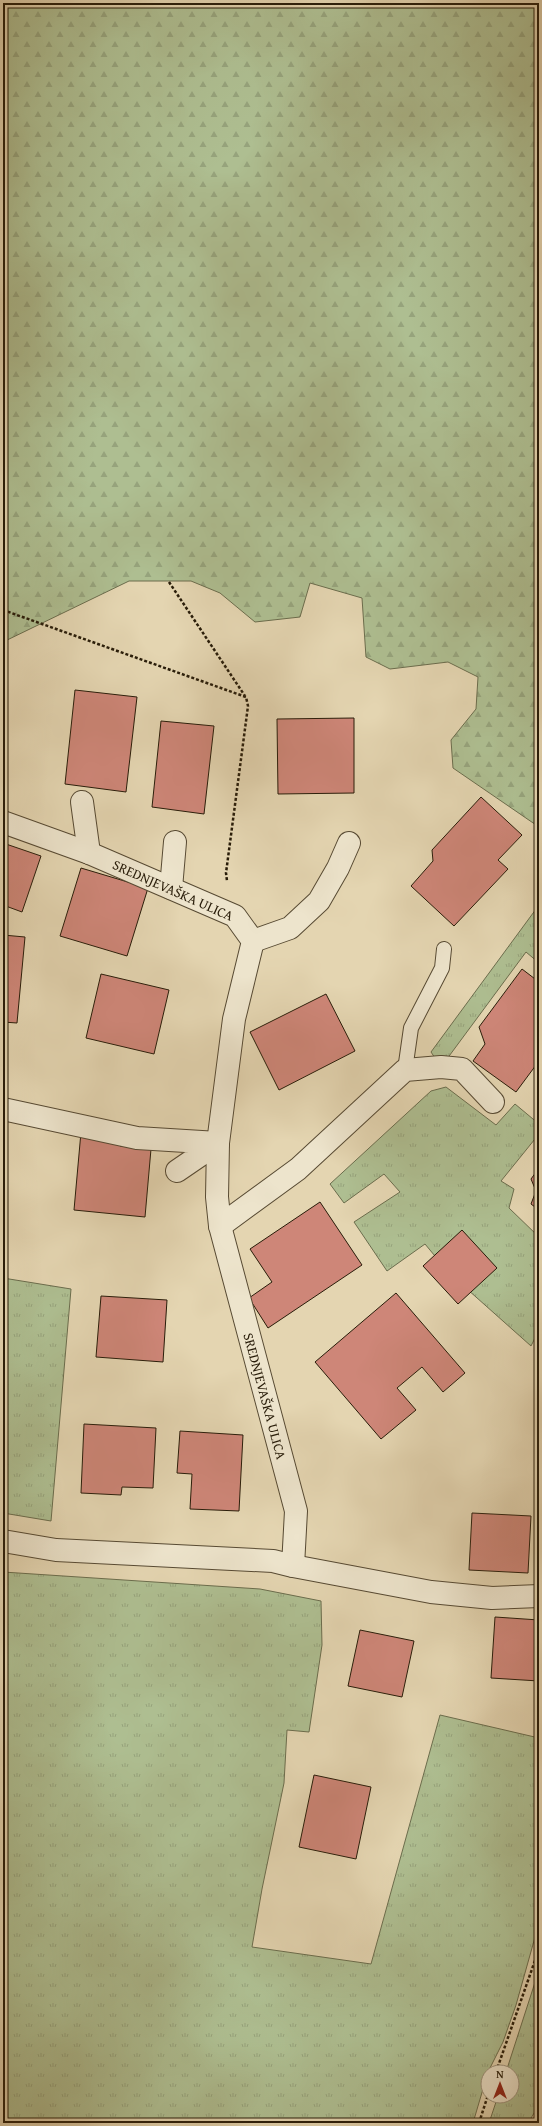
<svg xmlns="http://www.w3.org/2000/svg" width="542" height="2126" font-family="'Gentium Book Plus',serif">
	<defs>
		<pattern id="grass-tufts" width="24" height="20" patternUnits="userSpaceOnUse"><rect width="24" height="20" fill="#aebe91"/><path d="M3 7l-1-3M5 7V3M7 7l1-3M15 17l-1-3M17 17v-4M19 17l1-3" fill="none" stroke="#96a37c"/></pattern>
		<pattern id="forest-firs" width="22" height="20" patternUnits="userSpaceOnUse"><rect width="22" height="20" fill="#aebe91"/><path d="M5 1l3.5 6h-7zM16 11l3.5 6h-7z" fill="#96a37c"/></pattern>
	</defs>
	<rect width="100%" height="100%" fill="#e4d5b1"/>
	<filter id="stains"><feTurbulence type="fractalNoise" baseFrequency=".005" numOctaves="4"/><feColorMatrix values="0 0 0 0 .2 0 0 0 0 .09 0 0 0 0 .02 0 0 0 .5 -.17"/></filter>
	<radialGradient id="worn" r=".72"><stop offset=".6" stop-color="#630" stop-opacity="0"/><stop offset="1" stop-color="#630" stop-opacity=".3"/></radialGradient>
	<g fill="url(#grass-tufts)" stroke="#6b6d4d">
		<polygon points="539,905 539,963 526,952 441,1067 431,1052"/>
		<polygon points="446,1087 496,1125 515,1104 539,1124 539,1134 501,1181 514,1189 509,1208 539,1237 539,1330 531,1346 449,1273 425,1244 387,1271 354,1222 400,1192 384,1174 344,1203 330,1184 431,1091"/>
		<polygon points="3,1278 71,1289 51,1521 3,1513"/>
		<polygon points="3,1572 260,1589 321,1601 322,1645 309,1732 287,1730 284,1783 262,1889 252,1947 371,1964 440,1715 539,1738 539,1923 516,2005 503,2042 488,2072 473,2123 3,2123"/>
		<polygon points="539,1970 539,2105 528,2123 489,2123 498,2096 512,2096 512,2072 506,2072"/>
	</g>
	<polygon fill="url(#forest-firs)" stroke="#6b6d4d" points="3,3 539,3 539,827 453,768 451,740 476,709 478,677 448,662 390,669 366,657 362,598 310,583 300,617 255,622 220,593 191,581 129,581 3,642"/>
	<g fill="#ce8678" stroke="#281c09">
		<polygon points="75,690 137,697 126,792 65,784"/>
		<polygon points="354,718 354,793 278,794 277,719"/>
		<polygon points="161,721 214,726 204,814 152,807"/>
		<polygon points="481,797 522,835 498,860 508,869 454,926 411,886 433,861 432,850"/>
		<polygon points="3,843 41,856 22,912 3,905"/>
		<polygon points="81,868 148,888 127,956 60,936"/>
		<polygon points="3,935 25,937 17,1023 3,1022"/>
		<polygon points="522,969 539,982 539,1061 516,1092 473,1061 485,1044 479,1027"/>
		<polygon points="101,974 169,990 154,1054 86,1038"/>
		<polygon points="326,994 355,1051 279,1090 250,1032"/>
		<polygon points="81,1132 121,1136 120,1146 151,1149 145,1217 74,1210"/>
		<polygon points="539,1168 539,1210 531,1204 536,1191 531,1179"/>
		<polygon points="320,1202 362,1265 268,1328 249,1298 272,1282 250,1249"/>
		<polygon points="462,1230 497,1268 458,1304 423,1266"/>
		<polygon points="396,1293 465,1373 443,1392 422,1367 397,1388 416,1410 381,1439 315,1362"/>
		<polygon points="101,1296 167,1300 163,1362 96,1357"/>
		<polygon points="84,1424 156,1428 153,1488 122,1487 121,1495 81,1493"/>
		<polygon points="180,1431 243,1435 239,1511 190,1509 192,1474 177,1473"/>
		<polygon points="472,1513 531,1516 528,1573 469,1570"/>
		<polygon points="495,1617 539,1620 539,1681 491,1678"/>
		<polygon points="360,1630 414,1641 402,1697 348,1686"/>
		<polygon points="314,1775 371,1787 356,1859 299,1847"/>
	</g>
	<g fill="none" stroke-linecap="round" stroke-linejoin="round">
		<defs>
			<polyline id="service" points="405,1070 411,1028 442,968 444,949"/>
			<g id="minor">
				<polyline points="82,802 89,853"/>
				<polyline points="3,822 89,853 235,916 253,941 234,1019 218,1143 217,1197 220,1226 296,1511 293,1566"/>
				<polyline points="171,888 175,842"/>
				<polyline points="253,941 290,928 319,901 338,868 349,843"/>
				<polyline points="3,1109 137,1138 218,1143 177,1171"/>
				<polyline points="220,1226 298,1169 405,1070 441,1067 462,1069 493,1102"/>
				<polyline points="3,1541 56,1550 273,1561 293,1566 431,1592 492,1598 539,1596"/>
			</g>
		</defs>
		<use href="#service" stroke="#574a33" stroke-width="16"/>
		<use href="#minor" stroke="#574a33" stroke-width="24"/>
		<g stroke="#281c09" stroke-width="2.5" stroke-dasharray="3 2" stroke-linecap="butt">
			<polyline points="169,582 245,696"/>
			<polyline points="3,610 246,697 248,706 226,873 227,881"/>
			<polyline points="496,2072 539,1949"/>
			<polyline points="479,2123 488,2095"/>
		</g>
		<use href="#service" stroke="#ede4cc" stroke-width="14"/>
		<use href="#minor" stroke="#ede4cc" stroke-width="22"/>
	</g>
	<g text-anchor="middle" stroke-width="4" stroke-linejoin="round" paint-order="stroke">
		<g font-size="14" fill="#281c09" stroke="#ede4cc">
			<text transform="translate(173 890) rotate(24)" y="5">SREDNJEVAŠKA ULICA</text>
			<text transform="translate(265 1396) rotate(75)" y="5">SREDNJEVAŠKA ULICA</text>
		</g>
	</g>
	<rect width="542" height="2126" fill="none" stroke="#e4d5b1" stroke-width="16"/>
	<rect x="4" y="4" width="534" height="2118" fill="none" stroke="#281c09" stroke-width="2"/>
	<rect x="8" y="8" width="526" height="2110" fill="none" stroke="#281c09"/>
	<g transform="translate(500 2084)"><circle r="19" fill="#ede4cc" stroke="#9e947e"/>
	<path d="M0-3L7 15L0 10L-7 15Z" fill="#8f2418"/>
	<text y="-6" font-size="11" font-weight="bold" text-anchor="middle" fill="#281c09">N</text>
	</g>
	<rect width="100%" height="100%" filter="url(#stains)"/>
	<rect width="100%" height="100%" fill="url(#worn)"/>
</svg>
